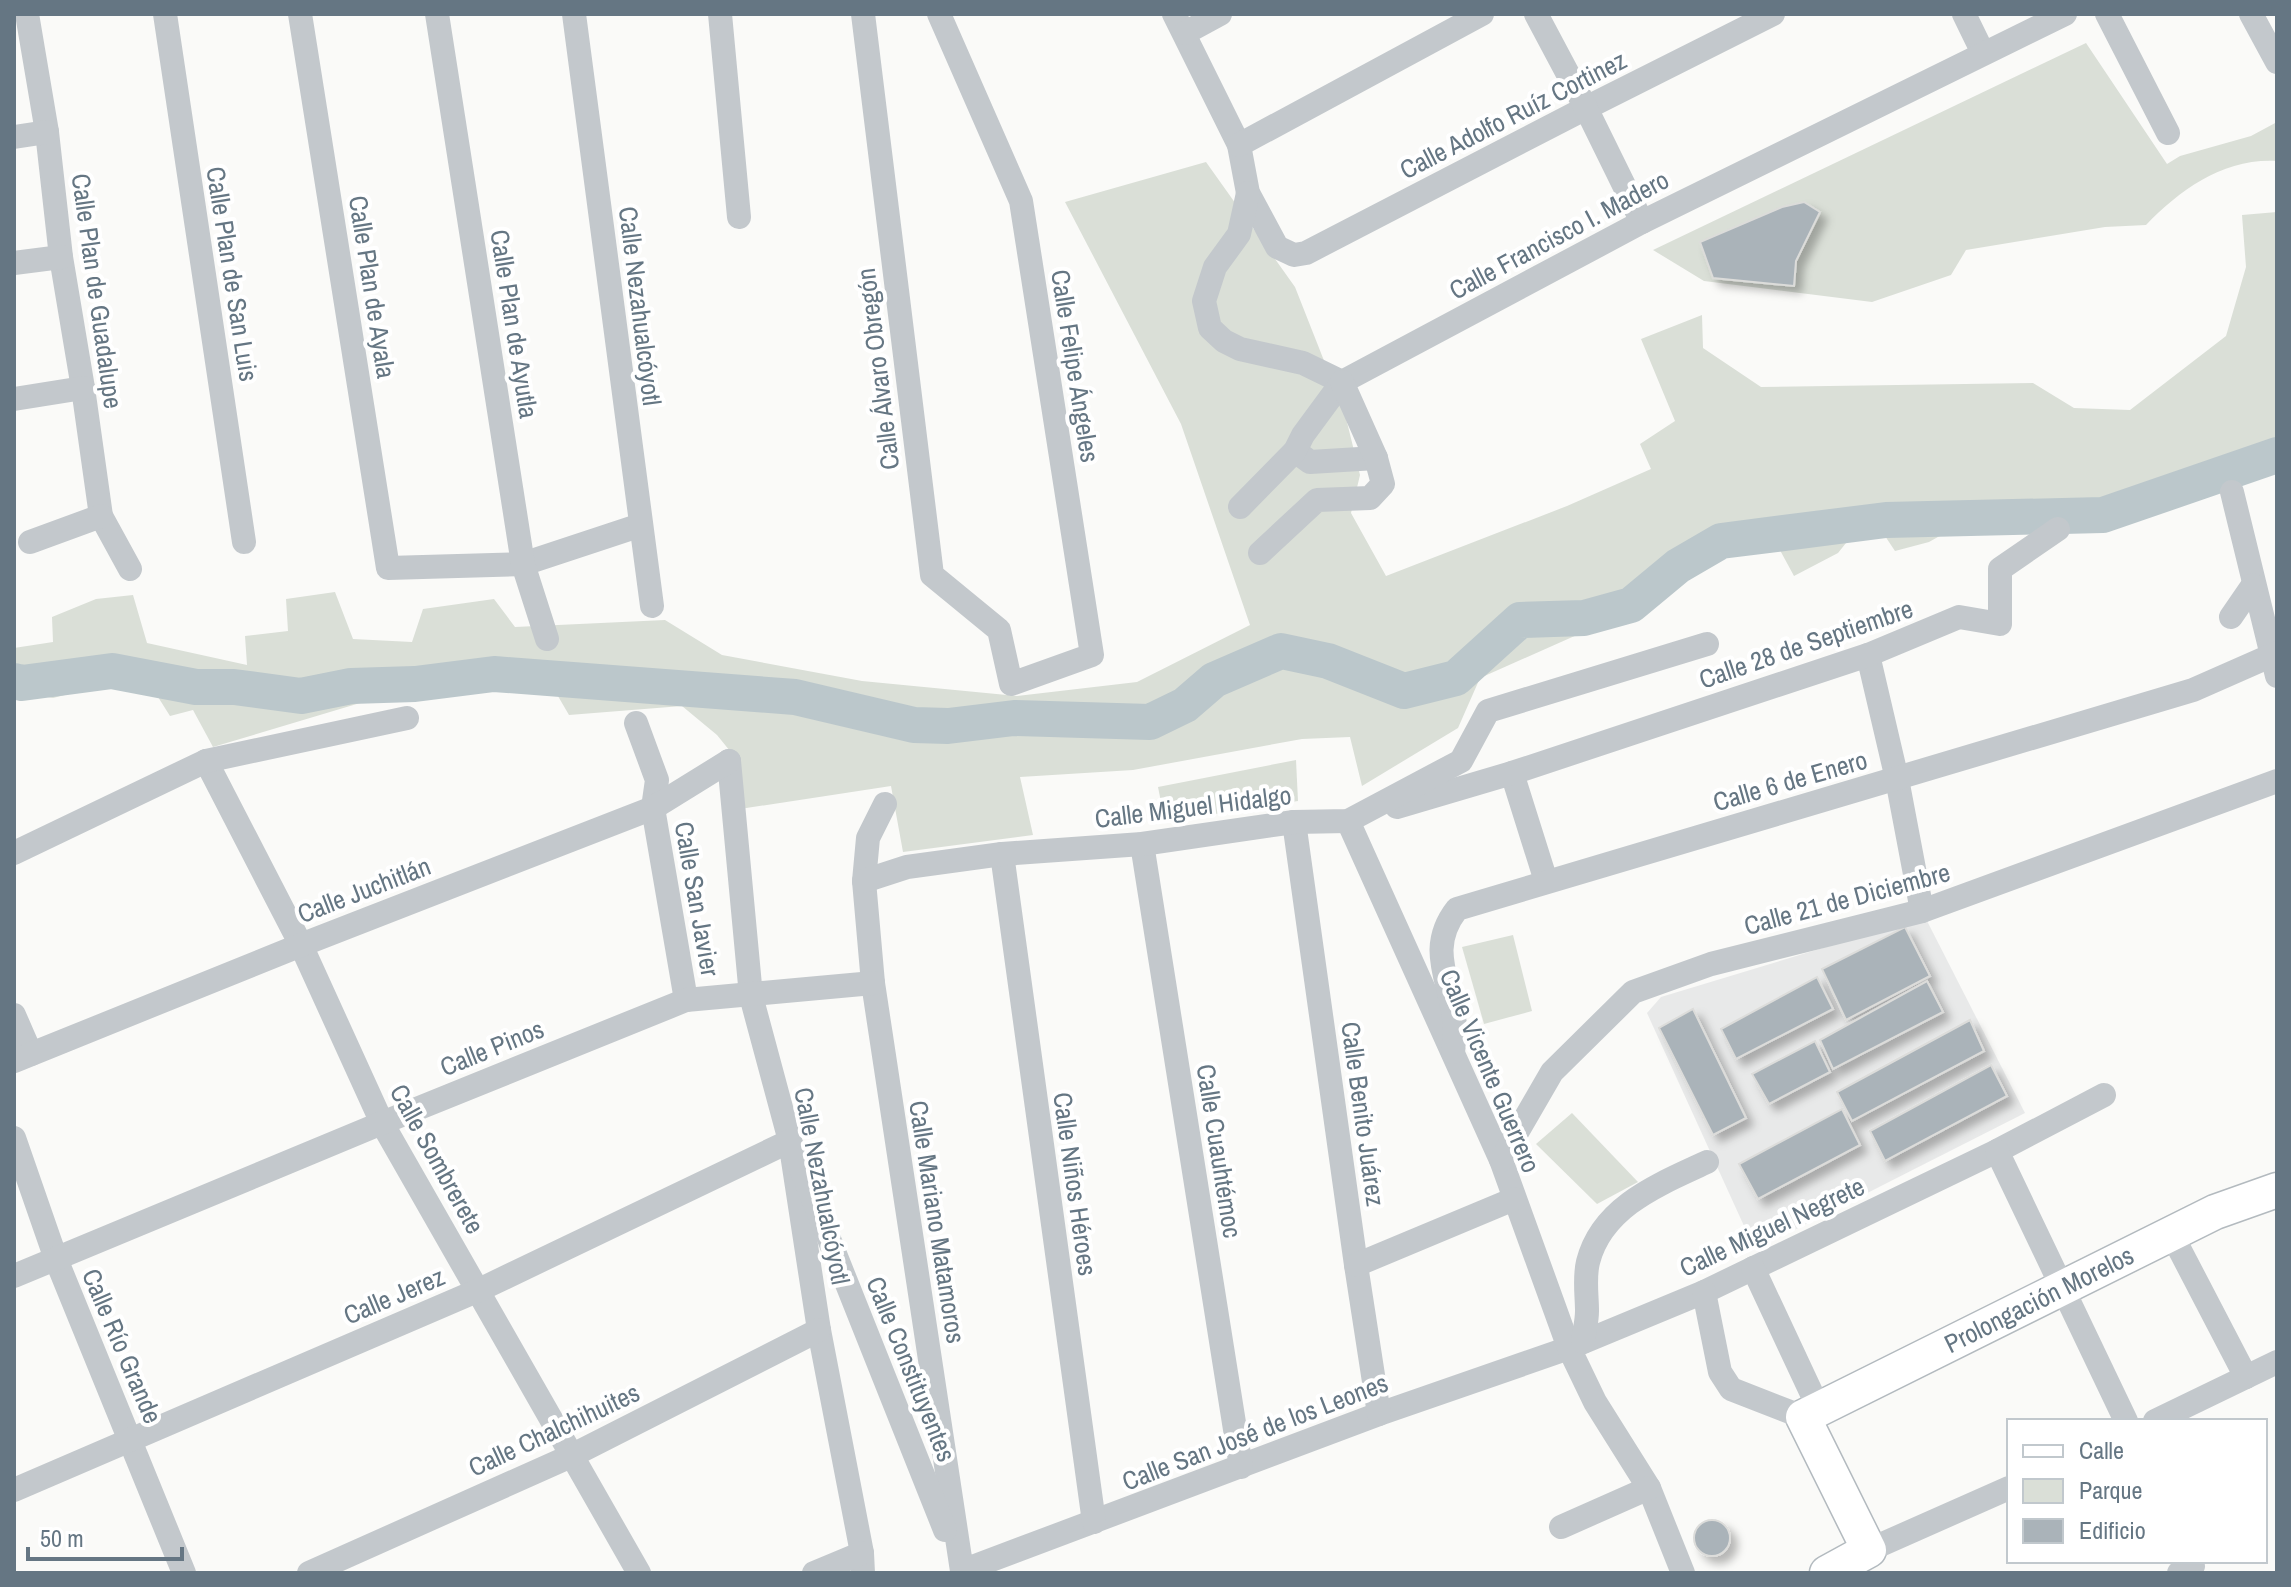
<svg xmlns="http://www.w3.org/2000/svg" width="2291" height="1587" font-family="'Archivo Narrow',sans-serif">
	<defs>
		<filter id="shadow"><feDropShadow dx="7" dy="7" stdDeviation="4" flood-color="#0004"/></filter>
	</defs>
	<rect width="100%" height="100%" fill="#fafaf8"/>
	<polygon fill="#e8e9e9" points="1925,917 2025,1113 1755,1250 1647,1013 1661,997"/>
	<g fill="#dadfd7">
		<path d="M2086,43L2167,164L2180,156L2251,136L2277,122V161C2224,158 2181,189 2146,225L2105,227L1966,250L1951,275L1872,302L1704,281L1653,250Z"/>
		<polygon points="1206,162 1295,287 1345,414 1360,475 1351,513 1386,576 1567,506 1651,469 1640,444 1675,421 1641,339 1702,315 1703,348 1761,387 2033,383 2074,408 2130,410 2226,336 2246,267 2242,215 2277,212 2277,442 2236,455 2125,499 2002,501 1929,542 1895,551 1883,533 1854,533 1838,553 1794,576 1769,530 1723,549 1633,610 1480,678 1458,728 1362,786 1350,737 1302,739 1133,770 1020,777 1033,835 903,852 891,786 740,809 734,756 717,735 682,706 569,715 555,691 468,691 360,703 213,747 193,710 170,716 153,689 120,681 53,698 14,691 14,648 53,642 52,617 96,599 133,595 147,643 247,665 245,636 288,631 286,599 335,592 353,639 412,642 423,609 494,599 515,627 665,620 722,655 862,681 1017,696 1137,682 1250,625 1181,424 1065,202"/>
		<polygon points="1296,760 1298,801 1165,822 1158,787"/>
		<polygon points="1513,935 1532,1011 1484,1024 1462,947"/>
		<polygon points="1572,1113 1638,1182 1597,1204 1536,1144"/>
	</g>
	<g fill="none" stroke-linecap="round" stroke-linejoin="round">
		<polyline stroke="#bbc7cb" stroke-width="36" points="14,681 22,683 112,671 196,687 234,687 301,696 351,686 415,684 494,674 795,697 914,725 948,726 1014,718 1150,722 1185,705 1214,680 1281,651 1328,661 1404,691 1456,678 1520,620 1584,618 1631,605 1678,566 1721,541 1886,520 2103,515 2277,455"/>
	</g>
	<g fill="#aab3b9" stroke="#dcdcda" stroke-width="2" filter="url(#shadow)">
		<polygon points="1804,202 1820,212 1796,261 1794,286 1713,278 1700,242 1782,207"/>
		<polygon points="1905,927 1930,976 1846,1020 1822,969"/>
		<polygon points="1817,977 1833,1009 1736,1059 1721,1029"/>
		<polygon points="1927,981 1943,1012 1833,1069 1820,1040"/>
		<polygon points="1693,1009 1746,1118 1713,1135 1659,1028"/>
		<polygon points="1970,1020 1984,1051 1852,1121 1837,1092"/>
		<polygon points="1815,1041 1830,1072 1769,1104 1752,1074"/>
		<polygon points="1991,1065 2007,1096 1885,1161 1870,1131"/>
		<polygon points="1842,1109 1860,1145 1758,1199 1739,1164"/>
		<circle cx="1712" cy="1538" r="18"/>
	</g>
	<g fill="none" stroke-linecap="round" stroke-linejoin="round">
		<defs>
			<g id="secondary">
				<path id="s1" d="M1827,1573L1869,1550L1803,1417L2215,1212L2277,1190"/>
			</g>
		</defs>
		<use href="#secondary" stroke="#b3babf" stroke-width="37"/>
		<g stroke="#c3c8cc" stroke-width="24">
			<polyline points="27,14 47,132 61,257 83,388 101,516 130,569"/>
			<polyline points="165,14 244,542"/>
			<polyline points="300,14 388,568 523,564 641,525"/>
			<polyline points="437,14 523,564 547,639"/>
			<polyline points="574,14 652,606"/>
			<polyline points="720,14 739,217"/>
			<polyline points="863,14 932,575 999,630 1011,684 1092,655 1021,201 939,14"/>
			<polyline points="1174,14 1239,145 1248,193 1277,247 1294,255 1306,253 1586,108 1773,14"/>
			<polyline points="1536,14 1586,108 1642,222"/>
			<polyline points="1964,14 1983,53"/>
			<polyline points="2107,14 2168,133"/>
			<polyline points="2251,14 2277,62"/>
			<polyline points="1185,33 1220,14"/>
			<polyline points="14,137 47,132"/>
			<polyline points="1239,145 1482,14"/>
			<polyline points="1248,193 1239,234 1215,267 1204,301 1210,328 1224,341 1240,349 1303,363 1342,382"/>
			<polyline points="14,263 61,257"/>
			<polyline points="14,399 83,388"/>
			<polyline points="1295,451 1310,462 1376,458"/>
			<polyline points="2232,492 2277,676"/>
			<polyline points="1240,507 1295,451 1303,435 1342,382 1642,222 2065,14"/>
			<polyline points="30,542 101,516"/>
			<polyline points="1260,553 1317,500 1370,498 1383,484 1376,458 1342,382"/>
			<polyline points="2231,617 2253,585"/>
			<polyline points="1868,655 1897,779 1922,911"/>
			<polyline points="636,723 657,780 653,808 686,1000"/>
			<polyline points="206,761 301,945 382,1123 639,1573"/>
			<polyline points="729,761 751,996 790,1141 819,1330 862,1553 863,1573"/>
			<polyline points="1512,773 1546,881"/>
			<polyline points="885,804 868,838 864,881 873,983 962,1571 1379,1414 1569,1348 1704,1292 1997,1151 2104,1095"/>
			<polyline points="1397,807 1512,773 1868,655 1959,617 2000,624 2000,569 2058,529"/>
			<polyline points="1348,821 1501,1160 1569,1348 1595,1402 1649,1488 1683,1573"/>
			<polyline points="1294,822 1356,1265 1379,1414"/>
			<polyline points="1142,844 1241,1467"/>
			<polyline points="14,853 206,761 407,718"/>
			<polyline points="1002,854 1094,1522"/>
			<polyline points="864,881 907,867 1002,854 1142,844 1294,822 1348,821 1461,761 1488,711 1707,644"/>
			<polyline points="14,1015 31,1054"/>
			<path d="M1453,1052C1454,1044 1455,1035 1455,1026C1452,982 1425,950 1457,909L2193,690L2277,653"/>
			<polyline points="14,1061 301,945 653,808 729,761"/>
			<polyline points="14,1138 56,1259 184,1573"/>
			<polyline points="1997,1151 2126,1421"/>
			<polyline points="1501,1160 1552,1072 1633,992 1711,964 1922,911 2277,781"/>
			<polyline points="2171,1233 2246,1377"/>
			<polyline points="1356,1265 1514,1199"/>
			<polyline points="1753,1268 1819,1409"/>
			<polyline points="14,1276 382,1123 686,1000 873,983"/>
			<polyline points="1704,1292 1720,1372 1731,1389 1803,1417"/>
			<path d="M1583,1342C1584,1332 1587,1322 1587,1311C1587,1295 1584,1278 1588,1262C1602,1206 1660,1184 1707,1162"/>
			<polyline points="2155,1421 2277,1362"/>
			<polyline points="14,1490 479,1290 790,1141 945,1530"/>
			<polyline points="1561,1527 1649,1488"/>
			<polyline points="1869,1550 2009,1488"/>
			<polyline points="309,1573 571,1456 819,1330"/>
			<polyline points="814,1573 862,1553"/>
			<polyline points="2179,1573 2193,1566"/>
		</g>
		<use href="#secondary" stroke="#fff" stroke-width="34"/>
	</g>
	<g text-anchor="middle" stroke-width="8" stroke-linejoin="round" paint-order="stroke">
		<g font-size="26" fill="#657683" stroke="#fff">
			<text transform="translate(1513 115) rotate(-27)" y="9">Calle Adolfo Ruíz Cortinez</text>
			<text transform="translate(1559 235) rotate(-28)" y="9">Calle Francisco I. Madero</text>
			<text transform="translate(232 274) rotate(81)" y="9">Calle Plan de San Luis</text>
			<text transform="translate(372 287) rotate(81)" y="9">Calle Plan de Ayala</text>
			<text transform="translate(97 291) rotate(82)" y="9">Calle Plan de Guadalupe</text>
			<text transform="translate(640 306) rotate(83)" y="9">Calle Nezahualcóyotl</text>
			<text transform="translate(514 324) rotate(81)" y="9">Calle Plan de Ayutla</text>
			<text transform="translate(1075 366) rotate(81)" y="9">Calle Felipe Ángeles</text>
			<text transform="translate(878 369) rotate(-97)" y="9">Calle Álvaro Obregón</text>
			<text transform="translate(1806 644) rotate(-19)" y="9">Calle 28 de Septiembre</text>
			<text transform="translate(1790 781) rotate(-16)" y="9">Calle 6 de Enero</text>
			<text transform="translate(1193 807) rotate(-7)" y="9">Calle Miguel Hidalgo</text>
			<text transform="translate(364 890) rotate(-21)" y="9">Calle Juchitlán</text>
			<text transform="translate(697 899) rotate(80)" y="9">Calle San Javier</text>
			<text transform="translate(1847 899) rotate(-15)" y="9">Calle 21 de Diciembre</text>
			<text transform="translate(492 1048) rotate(-22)" y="9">Calle Pinos</text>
			<text transform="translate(1490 1071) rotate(67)" y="9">Calle Vicente Guerrero</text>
			<text transform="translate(1363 1114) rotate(82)" y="9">Calle Benito Juárez</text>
			<text transform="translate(1219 1151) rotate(81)" y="9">Calle Cuauhtémoc</text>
			<text transform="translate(437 1159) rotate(61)" y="9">Calle Sombrerete</text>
			<text transform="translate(1075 1184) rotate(82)" y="9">Calle Niños Héroes</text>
			<text transform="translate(822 1186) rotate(79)" y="9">Calle Nezahualcóyotl</text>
			<text transform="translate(937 1222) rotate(81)" y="9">Calle Mariano Matamoros</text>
			<text transform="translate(1772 1227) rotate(-25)" y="9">Calle Miguel Negrete</text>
			<text transform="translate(394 1296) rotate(-23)" y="9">Calle Jerez</text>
			<text dy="9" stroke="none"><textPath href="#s1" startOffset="460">Prolongación Morelos</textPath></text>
			<text transform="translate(122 1346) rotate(67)" y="9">Calle Río Grande</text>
			<text transform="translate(911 1369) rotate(68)" y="9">Calle Constituyentes</text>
			<text transform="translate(554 1430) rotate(-25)" y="9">Calle Chalchihuites</text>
			<text transform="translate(1255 1432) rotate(-21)" y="9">Calle San José de los Leones</text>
		</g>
	</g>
	<rect width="2291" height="1587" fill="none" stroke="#657683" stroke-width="32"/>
	<rect x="2007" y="1419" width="260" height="144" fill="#ffffff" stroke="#c1c8cd" stroke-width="2"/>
	<rect x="2023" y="1445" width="40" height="12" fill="#ffffff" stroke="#c1c8cd" stroke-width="2"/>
	<text x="2079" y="1459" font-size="24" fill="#657683">Calle</text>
	<rect x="2023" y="1479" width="40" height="24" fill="#dadfd7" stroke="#c1c8cd" stroke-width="2"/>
	<text x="2079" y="1499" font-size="24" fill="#657683">Parque</text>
	<rect x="2023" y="1519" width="40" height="24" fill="#aab3b9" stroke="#c1c8cd" stroke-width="2"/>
	<text x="2079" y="1539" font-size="24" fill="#657683">Edificio</text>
	<path d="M28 1547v12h154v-12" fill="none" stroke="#657683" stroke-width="4"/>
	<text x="40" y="1547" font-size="24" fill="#657683" stroke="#ffffff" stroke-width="6" paint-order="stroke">50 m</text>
</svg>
